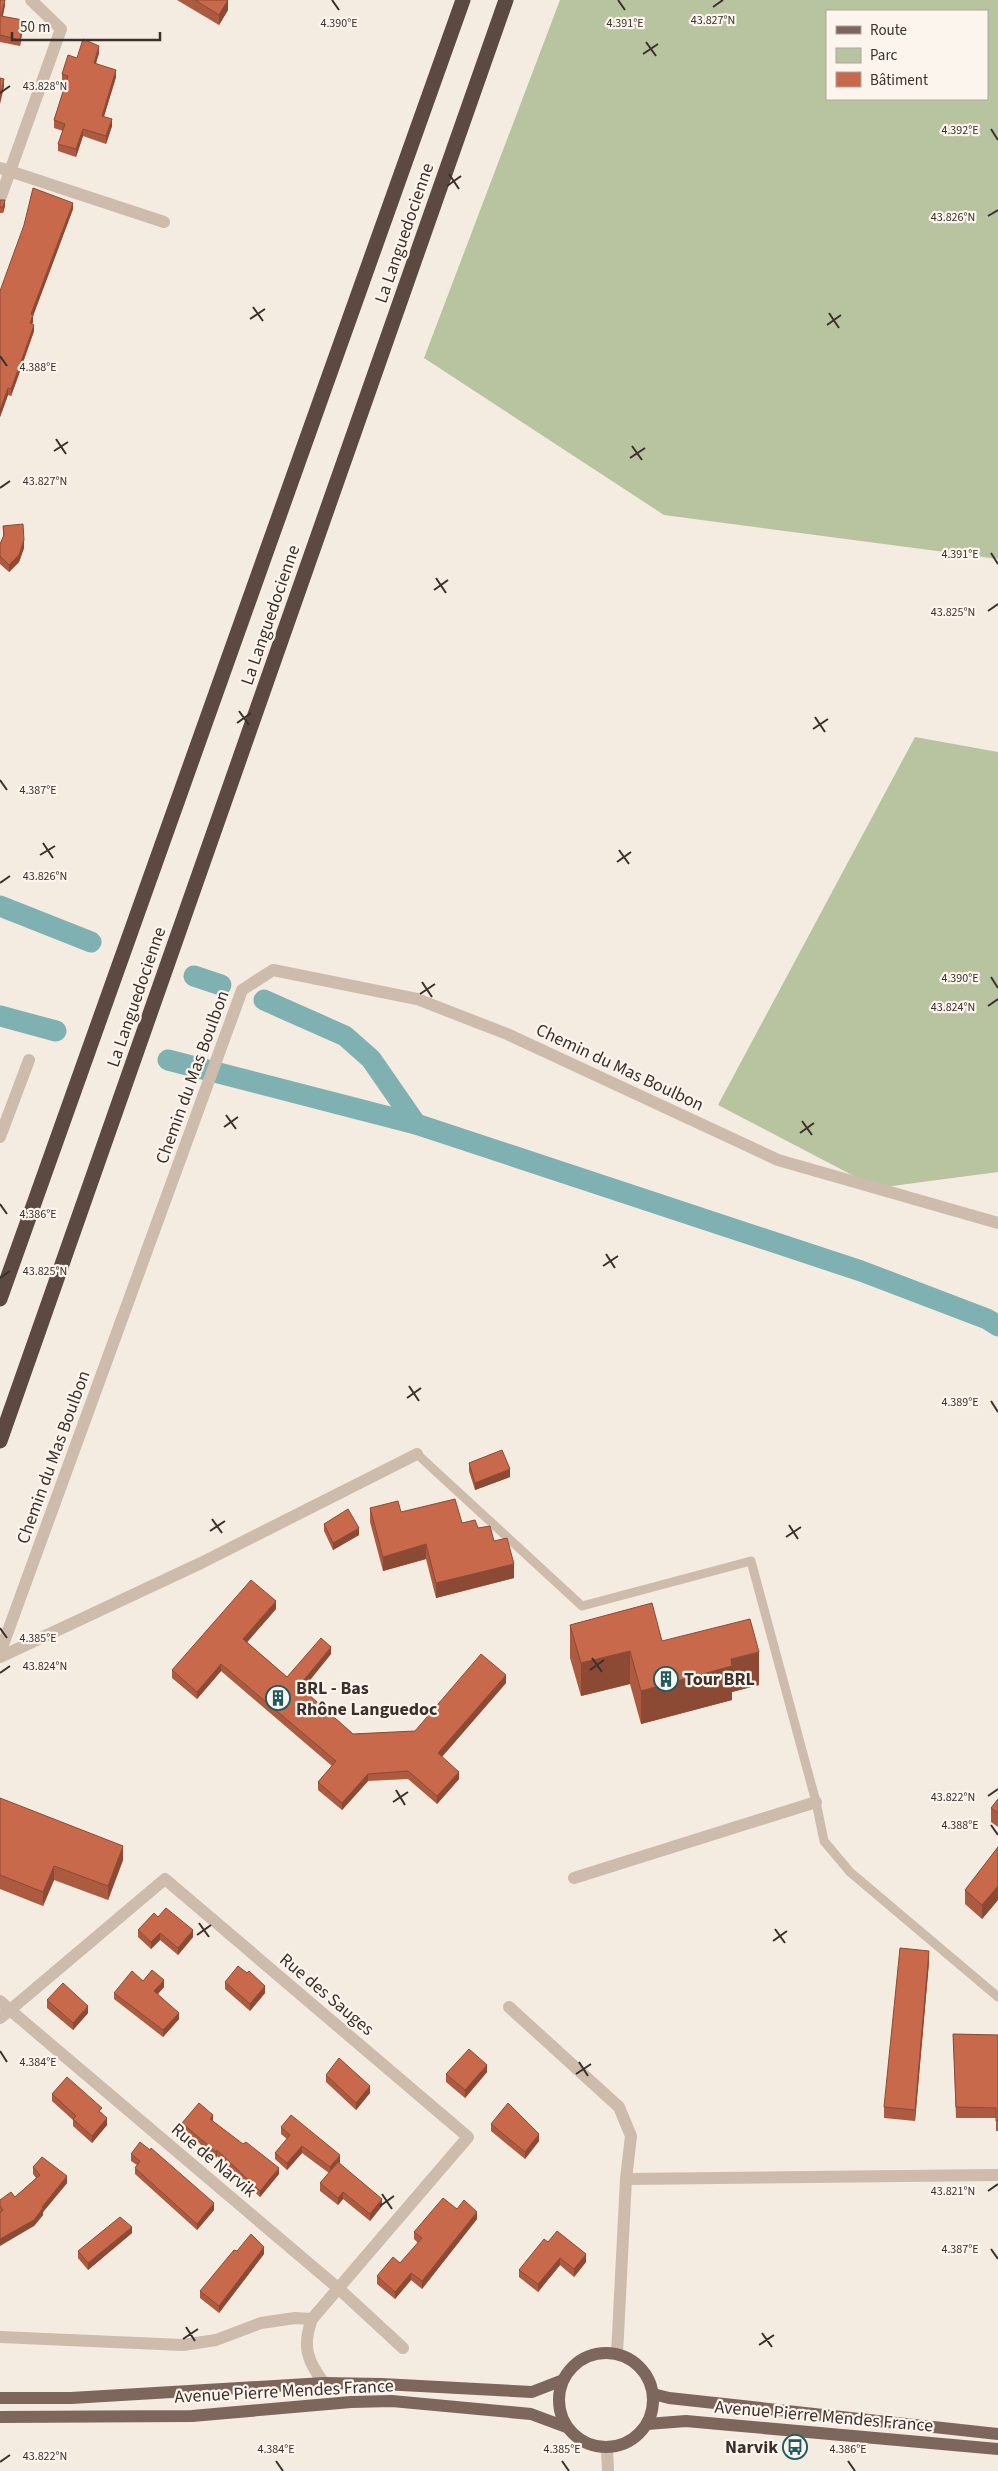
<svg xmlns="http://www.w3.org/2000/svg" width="998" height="2471" font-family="'Source Sans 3',sans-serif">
	<rect width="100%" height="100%" fill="#f4ebe1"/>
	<g fill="#b8c4a0" fill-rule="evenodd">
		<path d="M560,0H998V559L664,515L424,358ZM987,11V99H827V11Z"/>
		<polygon points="915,737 998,752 998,1172 877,1188 718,1105"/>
	</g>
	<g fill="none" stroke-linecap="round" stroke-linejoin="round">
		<g stroke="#7fb0b2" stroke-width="21">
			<polyline points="0,906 91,942"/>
			<polyline points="194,976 221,985"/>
			<polyline points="264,1000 345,1036 371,1059 416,1124"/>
			<polyline points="0,1016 56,1031"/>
			<polyline points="168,1060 416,1124 861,1271 987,1319 998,1326"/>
		</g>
		<polyline stroke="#cdbbac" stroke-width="9" points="417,1454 582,1606 751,1561 816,1802 824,1841 850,1872 998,1997"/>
		<g stroke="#cdbbac" stroke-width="12">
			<polyline points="0,168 164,222"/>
			<polyline points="0,199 61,29 31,0"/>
			<polyline points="0,1137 29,1060"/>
			<polyline points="0,1653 242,990 273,970 417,999 507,1034 778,1160 998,1223"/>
			<polyline points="0,1657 201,1563 417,1454"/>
			<polyline points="574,1878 816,1802"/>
			<path d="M0,2001L10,2010L165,1879L468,2137L312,2319C302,2346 307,2361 324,2383"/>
			<polyline points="509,2007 619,2107 631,2136 626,2179 617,2354"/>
			<polyline points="0,2018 10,2010 338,2288 403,2348"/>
			<polyline points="626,2179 998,2175"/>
			<polyline points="0,2337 183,2345 216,2340 261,2323 295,2318 312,2319"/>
			<polyline points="607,2448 608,2471"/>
		</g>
		<g stroke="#7d675c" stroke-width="12">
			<circle cx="606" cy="2400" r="47"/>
			<polyline points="653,2394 669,2398 998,2434"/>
			<polyline points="0,2398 71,2398 324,2383 382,2384 532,2392 563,2380"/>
			<polyline points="0,2417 192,2416 351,2402 392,2401 531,2414 566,2427"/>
			<polyline points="647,2424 686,2421 730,2425 998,2449"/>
		</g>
		<g stroke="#5c4a42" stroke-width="15">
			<polyline points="0,1299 463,0"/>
			<polyline points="0,1441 506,0"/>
		</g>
	</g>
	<g fill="#ac5a40">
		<polygon points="0,0 5,5 3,16 23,27 20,46 0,42"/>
		<polygon points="177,0 228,0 228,10 219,25"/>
		<polygon points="99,53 96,63 116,77 104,116 112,126 106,144 83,136 76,157 58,151 58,144 63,131 54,128 54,120 66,83 62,82 62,74 77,58"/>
		<polygon points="0,200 5,206 3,213 0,213"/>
		<polygon points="73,209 33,316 33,322 32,324 34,331 17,380 11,396 8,395 0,417 0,291"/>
		<polygon points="3,526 24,548 19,562 9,572 0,564 0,544 3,537"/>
		<polygon points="469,1463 510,1477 475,1490 469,1471"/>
		<polygon points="370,1508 401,1512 462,1523 478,1528 494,1541 514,1578 436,1598 426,1559 383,1571 370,1522"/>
		<polygon points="324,1524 359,1535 333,1550 324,1531"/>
		<polygon points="276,1609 247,1642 287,1677 331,1654 302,1689 353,1734 415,1731 506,1683 442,1757 459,1779 437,1804 408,1779 368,1781 342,1810 318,1790 318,1782 332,1766 221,1671 197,1699 172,1678 172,1670"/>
		<polygon points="570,1625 662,1641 759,1685 732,1692 732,1700 641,1724 630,1684 581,1696 570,1658"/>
		<polygon points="0,1798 123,1860 108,1900 54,1880 43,1906 0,1889"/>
		<polygon points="998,1799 998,1827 991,1822 991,1808"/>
		<polygon points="998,1847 998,1900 982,1919 965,1904 965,1890"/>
		<polygon points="158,1917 193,1937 178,1955 160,1940 151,1949 138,1937 138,1930"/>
		<polygon points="929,1962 915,2121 884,2118 884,2107"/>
		<polygon points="143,1981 164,1987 158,1994 179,2019 163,2037 114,1999 114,1993"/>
		<polygon points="225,1982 265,1993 250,2011 225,1989"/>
		<polygon points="47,2000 88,2013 73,2030 47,2008"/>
		<polygon points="953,2034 998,2035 998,2131 996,2131 996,2118 956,2118"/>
		<polygon points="487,2072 465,2098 446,2082 446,2074"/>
		<polygon points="326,2075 370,2093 356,2110 326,2082"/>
		<polygon points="52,2094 102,2113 107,2125 92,2143 73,2126 73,2120 52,2101"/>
		<polygon points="213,2121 279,2174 260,2197 217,2156 216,2158 182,2128 182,2123"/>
		<polygon points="491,2124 539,2141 525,2159 491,2131"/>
		<polygon points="281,2127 340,2162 339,2163 382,2206 370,2221 343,2199 338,2205 320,2191 320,2183 329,2173 302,2153 287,2170 275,2159 275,2153 287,2139 281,2134"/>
		<polygon points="131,2154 214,2210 197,2230 135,2174 135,2168 137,2165 131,2161"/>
		<polygon points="33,2167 67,2183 43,2212 43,2215 34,2226 0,2213 0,2200 15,2197 36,2178 33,2174"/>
		<polygon points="457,2209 477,2219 422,2289 411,2280 395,2299 377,2284 377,2276 400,2263 418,2243 414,2239 414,2232"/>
		<polygon points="132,2233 88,2270 78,2258 78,2251"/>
		<polygon points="548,2242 586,2262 574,2277 560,2265 538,2292 519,2277 519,2270"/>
		<polygon points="264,2254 219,2313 200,2298 200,2291"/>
	</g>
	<g fill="#8c4a34">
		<polygon points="5,0 5,5 1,22 1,16"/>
		<polygon points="228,0 228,10 219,25 219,15"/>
		<polygon points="23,20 23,27 20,46 20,40"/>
		<polygon points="99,46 99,53 94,70 94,63"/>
		<polygon points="116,70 116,77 102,123 102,116"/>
		<polygon points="4,79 4,87 0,104 0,97"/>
		<polygon points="112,119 112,126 106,144 106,136"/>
		<polygon points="83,129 83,136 76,157 76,149"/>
		<polygon points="5,200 5,206 3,213 3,207"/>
		<polygon points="73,203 73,209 33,316 33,322 30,329 30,323 31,314"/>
		<polygon points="34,325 34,331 11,396 11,389"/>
		<polygon points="8,388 8,395 0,417 0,410"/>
		<polygon points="24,540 24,548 19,562 9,572 9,565"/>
		<polygon points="510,1469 510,1477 475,1490 475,1483"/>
		<polygon points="359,1528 359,1535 333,1550 333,1543"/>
		<polygon points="426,1544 426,1559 383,1571 383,1557"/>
		<polygon points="514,1564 514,1578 436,1598 436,1583"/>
		<polygon points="276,1601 276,1609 243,1647 243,1639"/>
		<polygon points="331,1647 331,1654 299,1694 299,1686"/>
		<polygon points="630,1651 630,1684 581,1696 581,1663"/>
		<polygon points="759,1652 759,1685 732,1692 732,1700 641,1724 641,1691 731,1659"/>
		<polygon points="221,1664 221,1671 197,1699 197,1692"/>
		<polygon points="506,1675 506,1683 438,1761 438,1753"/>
		<polygon points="459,1772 459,1779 437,1804 437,1796"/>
		<polygon points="368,1774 368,1781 342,1810 342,1803"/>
		<polygon points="123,1846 123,1860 108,1900 108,1886"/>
		<polygon points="54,1866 54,1880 43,1906 43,1892"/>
		<polygon points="998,1886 998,1900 982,1919 982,1905"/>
		<polygon points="193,1930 193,1937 178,1955 178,1948"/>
		<polygon points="160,1933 160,1940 151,1949 151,1942"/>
		<polygon points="929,1951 929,1962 915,2121 915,2110"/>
		<polygon points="164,1980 164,1987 154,1998 154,1991"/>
		<polygon points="265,1986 265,1993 250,2011 250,2004"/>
		<polygon points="88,2006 88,2013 73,2030 73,2023"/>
		<polygon points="179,2013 179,2019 163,2037 163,2030"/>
		<polygon points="487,2065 487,2072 465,2098 465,2090"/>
		<polygon points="370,2086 370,2093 356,2110 356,2103"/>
		<polygon points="213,2115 213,2121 210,2125 210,2119"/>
		<polygon points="107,2118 107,2125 92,2143 92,2136"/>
		<polygon points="539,2134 539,2141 525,2159 525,2152"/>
		<polygon points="302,2146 302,2153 287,2170 287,2163"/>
		<polygon points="217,2150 217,2156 216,2158 216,2152"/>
		<polygon points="340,2155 340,2162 330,2174 330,2167"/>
		<polygon points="279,2168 279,2174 260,2197 260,2191"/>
		<polygon points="67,2176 67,2183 43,2212 43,2215 34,2226 0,2246 0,2239 42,2207"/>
		<polygon points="343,2192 343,2199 338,2205 338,2198"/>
		<polygon points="382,2199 382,2206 370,2221 370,2214"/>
		<polygon points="214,2203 214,2210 197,2230 197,2224"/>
		<polygon points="477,2212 477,2219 422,2289 422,2281"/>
		<polygon points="132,2227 132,2233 88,2270 88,2263"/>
		<polygon points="264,2247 264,2254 219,2313 219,2306"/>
		<polygon points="586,2254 586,2262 574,2277 574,2269"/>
		<polygon points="560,2258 560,2265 538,2292 538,2284"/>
		<polygon points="411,2273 411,2280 395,2299 395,2292"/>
	</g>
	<g fill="#c8694b" stroke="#8c4a34">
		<polygon points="0,0 5,0 1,16 23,20 20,40 0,35"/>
		<polygon points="195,0 228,0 219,15"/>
		<polygon points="83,39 99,46 94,63 116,70 102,116 112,119 106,136 83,129 76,149 58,144 65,124 54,120 68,76 62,74 68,55 77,58"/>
		<polygon points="0,78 4,79 0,97"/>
		<polygon points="33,188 73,203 31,314 33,315 30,323 34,325 17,373 11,389 8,388 0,410 0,291 24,225"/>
		<polygon points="0,200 5,200 3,207 0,207"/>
		<polygon points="23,524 24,540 19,555 9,565 0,556 0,544 4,535 3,526"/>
		<polygon points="502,1450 510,1469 475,1483 469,1463"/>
		<polygon points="455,1499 462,1523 475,1520 478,1528 490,1526 494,1541 507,1538 514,1564 436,1583 426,1544 383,1557 370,1508 398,1501 401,1512"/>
		<polygon points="348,1509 359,1528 333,1543 324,1524"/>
		<polygon points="251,1580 276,1601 243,1639 287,1677 321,1638 331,1647 299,1686 353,1734 415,1731 481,1654 506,1675 438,1753 459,1772 437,1796 408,1771 368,1774 342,1803 318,1782 336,1761 221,1664 197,1692 172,1670"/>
		<polygon points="652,1603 662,1641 750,1619 759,1652 731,1659 732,1666 641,1691 630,1651 581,1663 570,1625"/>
		<polygon points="0,1798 123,1846 108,1886 54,1866 43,1892 0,1875"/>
		<polygon points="998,1799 998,1813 991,1808"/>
		<polygon points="998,1847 998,1886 982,1905 965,1890"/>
		<polygon points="166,1908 193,1930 178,1948 160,1933 151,1942 138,1930 154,1913 158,1917"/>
		<polygon points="900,1948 929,1951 915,2110 884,2107"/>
		<polygon points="238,1966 247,1973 249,1971 265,1986 250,2004 225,1982"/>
		<polygon points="152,1970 164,1980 154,1991 179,2013 163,2030 114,1993 132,1971 143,1981"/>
		<polygon points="63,1983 88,2006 73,2023 47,2000"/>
		<polygon points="953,2034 998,2035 998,2121 996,2121 996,2108 956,2107"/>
		<polygon points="469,2049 487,2065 465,2090 446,2074"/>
		<polygon points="339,2058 370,2086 356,2103 326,2075"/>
		<polygon points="67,2077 102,2108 99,2111 107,2118 92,2136 73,2119 76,2116 52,2094"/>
		<polygon points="199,2103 213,2115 210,2119 243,2144 246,2142 279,2168 260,2191 217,2150 216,2152 182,2123"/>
		<polygon points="508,2103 539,2134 525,2152 491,2124"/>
		<polygon points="291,2115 340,2155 330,2167 302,2146 287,2163 275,2153 290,2135 281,2127"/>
		<polygon points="140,2142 150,2150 151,2148 214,2203 197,2224 135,2168 140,2161 131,2154"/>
		<polygon points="42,2157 67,2176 42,2207 43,2208 34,2220 0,2239 0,2213 3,2210 0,2206 0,2200 11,2192 15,2197 40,2175 33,2167"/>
		<polygon points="338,2162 382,2199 370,2214 343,2192 338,2198 320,2183"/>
		<polygon points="443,2198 457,2209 464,2200 477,2212 422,2281 411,2273 395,2292 377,2276 393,2257 400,2263 422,2238 414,2232"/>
		<polygon points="120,2217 132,2227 88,2263 78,2251"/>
		<polygon points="557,2231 586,2254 574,2269 560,2258 538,2284 519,2270 544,2239 548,2242"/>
		<polygon points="251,2234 264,2247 219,2306 200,2291 234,2250 237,2251"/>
	</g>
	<path fill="none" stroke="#3b302b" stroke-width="2" d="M332,0L339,10M618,0L625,10M713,7L723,0M646,42L656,56M643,54L658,44M0,93L10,86M991,129L998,140M449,174L459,189M447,186L461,176M988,216L998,210M253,307L263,321M829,313L839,328M250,319L265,309M827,325L841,315M0,356L7,366M56,439L66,454M632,446L642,460M54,451L68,442M630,458L645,448M0,488L10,481M991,553L998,564M436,578L446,593M434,590L448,580M988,611L998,604M239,711L249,725M815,717L825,732M237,723L251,713M813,729L828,719M0,780L7,790M43,843L53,858M619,850L629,864M40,855L55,846M617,862L631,852M0,883L10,876M991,977L998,988M422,982L432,997M420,994L435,984M988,1006L998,999M226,1115L236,1129M802,1121L812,1135M224,1127L238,1117M800,1133L814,1123M0,1204L7,1214M606,1254L615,1268M603,1266L618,1256M0,1278L10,1271M409,1386L419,1401M407,1398L421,1388M991,1401L998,1412M212,1519L222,1533M789,1525L798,1539M210,1531L225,1521M786,1537L801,1527M0,1628L7,1638M592,1658L602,1672M590,1670L604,1660M0,1673L10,1666M396,1790L405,1805M988,1796L998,1789M393,1802L408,1792M991,1825L998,1835M199,1923L209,1937M775,1929L785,1943M197,1935L211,1925M773,1941L787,1931M0,2051L7,2062M579,2062L588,2076M576,2074L591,2064M988,2191L998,2184M382,2194L392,2209M380,2206L394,2196M991,2249L998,2259M186,2327L195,2341M762,2333L772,2347M183,2339L198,2329M759,2345L774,2335M276,2461L283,2471M562,2461L569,2471M848,2461L855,2471M0,2462L10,2455"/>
	<defs>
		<symbol id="building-ring" viewBox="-11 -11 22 22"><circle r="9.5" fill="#fbf5ee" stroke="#1f5a5e" stroke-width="1.5"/><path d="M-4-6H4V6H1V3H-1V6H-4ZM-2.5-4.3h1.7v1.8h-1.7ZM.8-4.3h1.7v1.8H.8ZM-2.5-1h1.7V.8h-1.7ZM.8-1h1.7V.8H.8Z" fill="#1f5a5e"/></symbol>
		<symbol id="bus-ring" viewBox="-11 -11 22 22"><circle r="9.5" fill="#fbf5ee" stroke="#1f5a5e" stroke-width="1.5"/><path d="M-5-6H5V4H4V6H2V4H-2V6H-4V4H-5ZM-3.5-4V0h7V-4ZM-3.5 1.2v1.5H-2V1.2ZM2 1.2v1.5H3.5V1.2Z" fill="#1f5a5e"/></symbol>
	</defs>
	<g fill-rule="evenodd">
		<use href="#building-ring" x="652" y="1665" width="28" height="28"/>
		<use href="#building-ring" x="264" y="1684" width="28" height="28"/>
		<use href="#bus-ring" x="781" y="2433" width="28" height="28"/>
	</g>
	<g text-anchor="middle" stroke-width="4.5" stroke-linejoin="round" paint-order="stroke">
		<g font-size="18" fill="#3b302b" stroke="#fbf5ee">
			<text transform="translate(404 233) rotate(-71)" y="6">La Languedocienne</text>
			<text transform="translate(270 615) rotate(-71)" y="6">La Languedocienne</text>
			<text transform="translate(136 997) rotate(-71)" y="6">La Languedocienne</text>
			<text transform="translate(620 1067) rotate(25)" y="6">Chemin du Mas Boulbon</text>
			<text transform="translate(192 1077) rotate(-70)" y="6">Chemin du Mas Boulbon</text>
			<text transform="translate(53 1457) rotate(-70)" y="6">Chemin du Mas Boulbon</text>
			<text transform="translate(327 1994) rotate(40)" y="6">Rue des Sauges</text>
			<text transform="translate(214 2160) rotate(40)" y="6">Rue de Narvik</text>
			<text transform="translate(284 2391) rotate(-3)" y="6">Avenue Pierre Mendes France</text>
			<text transform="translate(824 2416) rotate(5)" y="6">Avenue Pierre Mendes France</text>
		</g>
		<g font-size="18" font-weight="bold" fill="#3b302b" stroke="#fbf5ee" text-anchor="start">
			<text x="684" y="1685">Tour BRL</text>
			<text x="296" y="1694">BRL - Bas<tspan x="296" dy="21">Rhône Languedoc</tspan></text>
			<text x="778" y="2453" text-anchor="end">Narvik</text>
		</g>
	</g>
	<g font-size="12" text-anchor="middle" fill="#3b302b" stroke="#fbf5ee" stroke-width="4.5" stroke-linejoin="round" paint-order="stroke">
		<text x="713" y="24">43.827°N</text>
		<text x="339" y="27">4.390°E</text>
		<text x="625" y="27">4.391°E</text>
		<text x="45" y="90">43.828°N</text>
		<text x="960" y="134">4.392°E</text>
		<text x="953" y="221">43.826°N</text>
		<text x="38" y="371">4.388°E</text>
		<text x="45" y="485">43.827°N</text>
		<text x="960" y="558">4.391°E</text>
		<text x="953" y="616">43.825°N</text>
		<text x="38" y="794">4.387°E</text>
		<text x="45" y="880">43.826°N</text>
		<text x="960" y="982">4.390°E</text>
		<text x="953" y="1011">43.824°N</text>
		<text x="38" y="1218">4.386°E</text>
		<text x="45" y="1275">43.825°N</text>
		<text x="960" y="1406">4.389°E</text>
		<text x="38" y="1642">4.385°E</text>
		<text x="45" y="1670">43.824°N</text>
		<text x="953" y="1801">43.822°N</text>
		<text x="960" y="1829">4.388°E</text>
		<text x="38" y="2066">4.384°E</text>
		<text x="953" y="2195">43.821°N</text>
		<text x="960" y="2253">4.387°E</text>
		<text x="276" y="2453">4.384°E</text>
		<text x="562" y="2453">4.385°E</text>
		<text x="848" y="2453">4.386°E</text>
		<text x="45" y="2460">43.822°N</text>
	</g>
	<rect x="826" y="10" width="162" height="90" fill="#fbf5ee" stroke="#aea6a0"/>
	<rect x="836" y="26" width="25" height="8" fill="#7d675c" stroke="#aea6a0"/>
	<text x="870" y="35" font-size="15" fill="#3b302b">Route</text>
	<rect x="836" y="48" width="25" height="15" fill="#b8c4a0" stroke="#aea6a0"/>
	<text x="870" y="60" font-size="15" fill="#3b302b">Parc</text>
	<rect x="836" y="72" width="25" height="15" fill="#c8694b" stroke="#aea6a0"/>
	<text x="870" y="85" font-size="15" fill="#3b302b">Bâtiment</text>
	<path d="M12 32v8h148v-8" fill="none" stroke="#3b302b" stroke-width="2.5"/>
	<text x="20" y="32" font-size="15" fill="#3b302b" stroke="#fbf5ee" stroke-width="4" paint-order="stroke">50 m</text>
</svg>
